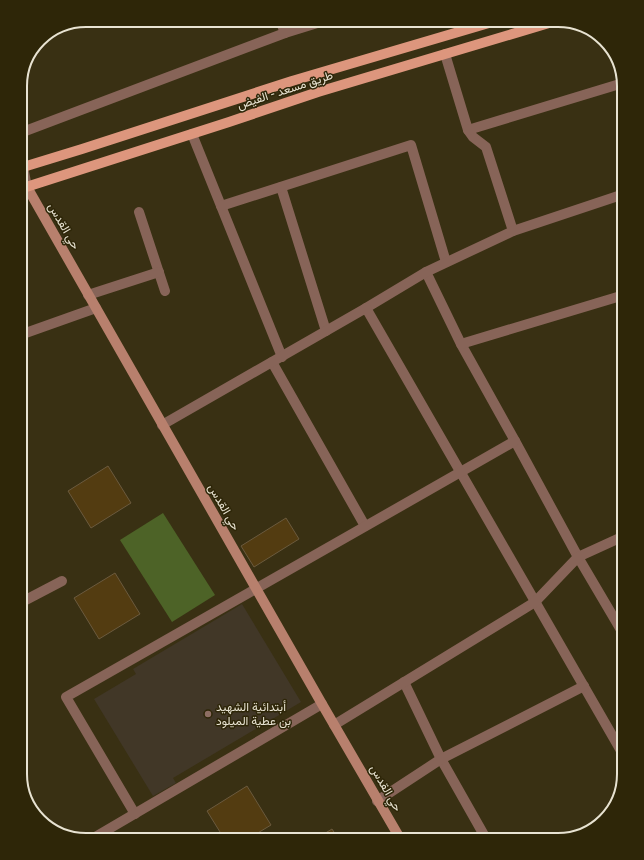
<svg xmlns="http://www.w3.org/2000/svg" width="644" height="860" font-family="'Fira Sans Condensed',Vazirmatn,sans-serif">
	<rect width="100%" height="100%" fill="#393013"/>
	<polygon fill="#413727" points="242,604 301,702 173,778 176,783 153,796 94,699 136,674 133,669"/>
	<polygon fill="#4d6327" points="163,513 215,595 172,622 120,540"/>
	<g fill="#533c11" stroke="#6b5a3e">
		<polygon points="108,466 131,503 91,528 68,491"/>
		<polygon points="286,518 299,539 254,567 241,546"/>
		<polygon points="115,573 140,614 99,639 74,598"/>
		<polygon points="247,786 271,825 246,840 225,840 207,811"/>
		<polygon points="332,829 339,840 314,840"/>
	</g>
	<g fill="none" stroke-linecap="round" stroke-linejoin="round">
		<g stroke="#876458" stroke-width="10">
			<polyline points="280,20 285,33"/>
			<polyline points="445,54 468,130 473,137 486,147 513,231"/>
			<polyline points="468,130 623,83"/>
			<polyline points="20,133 285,33 327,20"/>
			<polyline points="192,134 282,357"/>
			<polyline points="20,157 23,167 27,187"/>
			<polyline points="281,187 326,331"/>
			<polyline points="221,206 411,145 446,262"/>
			<polyline points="139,212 165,291"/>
			<polyline points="426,272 461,344 515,441 578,557 624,635"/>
			<polyline points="88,295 159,272"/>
			<polyline points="366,308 426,272 513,231 624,194"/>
			<polyline points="20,335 96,308"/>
			<polyline points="461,344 624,295"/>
			<polyline points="272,362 365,526"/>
			<polyline points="162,425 366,308 624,756"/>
			<polyline points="20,603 62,581"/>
			<polyline points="404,682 441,759 484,835 486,840"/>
			<polyline points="334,725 535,602 578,557 624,536"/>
			<polyline points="377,801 441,759 584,686"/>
			<polyline points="135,814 66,697 515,441"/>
			<polyline points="90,840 322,704"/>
		</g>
		<polyline stroke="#b8806d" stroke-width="10" points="27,187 322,704 401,840"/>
		<g stroke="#dd967d" stroke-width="10">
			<polyline points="20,168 82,149 292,81 499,20"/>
			<polyline points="20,189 229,122 318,92 559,20"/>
		</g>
	</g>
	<circle fill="#8d6e63" stroke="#2e2608" stroke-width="1.5" cx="208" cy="714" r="4"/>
	<g text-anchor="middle" stroke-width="3" stroke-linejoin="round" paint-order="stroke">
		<g font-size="12" fill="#e8e3d2" stroke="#2e2608">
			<text transform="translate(285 90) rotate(-18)" y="4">طريق مسعد - الفيض</text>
			<text transform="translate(64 226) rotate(60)" y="4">حي القدس</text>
			<text transform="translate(224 507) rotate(60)" y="4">حي القدس</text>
			<text transform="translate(386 788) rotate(60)" y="4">حي القدس</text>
		</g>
		<g font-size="12" fill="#e8e3d2" stroke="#2e2608" text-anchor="start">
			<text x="216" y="711">أبتدائية الشهيد<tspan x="216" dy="14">بن عطية الميلود</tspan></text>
		</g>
	</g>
	<path d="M0 0H644V860H0ZM86 27H558A59 59 0 0 1 617 86V774A59 59 0 0 1 558 833H86A59 59 0 0 1 27 774V86A59 59 0 0 1 86 27Z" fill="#2e2608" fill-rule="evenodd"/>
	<path fill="none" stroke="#e8e3d2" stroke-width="2" d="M86 27H558A59 59 0 0 1 617 86V774A59 59 0 0 1 558 833H86A59 59 0 0 1 27 774V86A59 59 0 0 1 86 27Z"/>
</svg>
